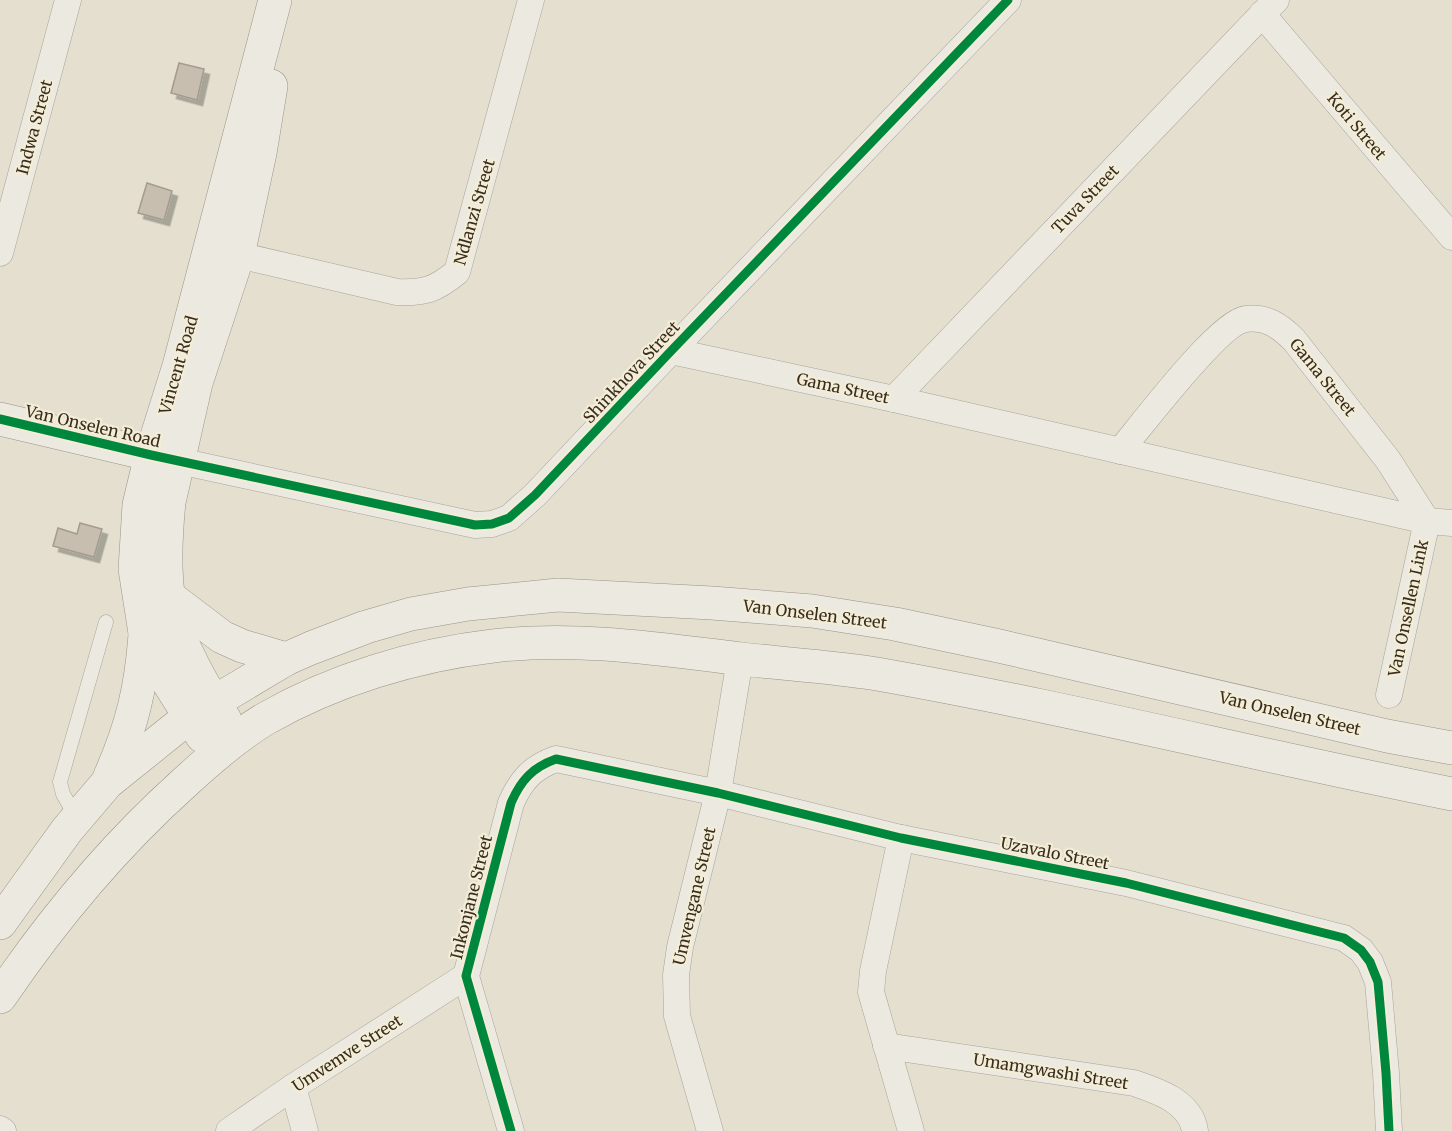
<svg xmlns="http://www.w3.org/2000/svg" width="1452" height="1131" font-family="Merriweather,serif">
	<defs>
		<filter id="shadow"><feDropShadow dx="5.5" dy="5.5" stdDeviation="0" flood-color="#0004"/></filter>
	</defs>
	<rect width="100%" height="100%" fill="#e4dfcf"/>
	<g fill="#c7beb0" stroke="#a49b8e" stroke-width="1.5" filter="url(#shadow)">
		<polygon points="179,63 204,69 197,100 171,93"/>
		<polygon points="147,183 172,191 164,220 138,213"/>
		<polygon points="80,523 102,529 94,557 53,546 58,528 77,534"/>
	</g>
	<g fill="none" stroke-linecap="round" stroke-linejoin="round">
		<defs>
			<polyline id="lane" points="76,817 63,794 60,782 106,622"/>
			<g id="street">
				<polyline points="1262,14 1452,237"/>
				<polyline points="0,253 68,0"/>
				<path d="M238,255L397,292C425,293 435,290 457,272L531,0"/>
				<polyline points="671,351 894,399 1427,521 1452,523"/>
				<polyline points="894,399 1276,0"/>
				<path d="M1120,451C1141,426 1219,322 1246,319C1266,316 1280,326 1294,340L1388,460L1427,521L1389,695"/>
				<polyline points="179,461 475,525 492,524 509,518 535,495 671,351 1008,0"/>
				<polyline points="901,838 873,971 871,992 911,1131"/>
				<path d="M886,1046L1134,1083C1158,1091 1191,1102 1195,1131"/>
				<polyline points="293,1087 305,1131"/>
				<polyline points="0,1129 3,1131"/>
				<polyline points="229,1131 293,1087 466,976"/>
				<path d="M511,1131L466,976L511,803C521,780 533,767 556,759L718,793L901,838L1126,883L1344,938L1361,950L1370,962L1378,982L1386,1073L1389,1131"/>
				<polyline points="710,1131 677,1016 676,975 680,947 718,793 740,659"/>
			</g>
			<g id="secondary">
				<polyline points="0,419 174,460"/>
				<polyline points="168,596 222,637 242,646 286,659"/>
				<path d="M225,720C203,686 173,634 168,594C164,563 166,532 169,502L196,383L238,255L260,153L271,86"/>
				<polyline points="202,736 165,677 145,633 135,569 139,505 151,455 179,366 275,0"/>
				<path d="M110,776C132,726 141,689 145,635"/>
				<polyline points="0,923 67,830 107,783 189,717 286,659 311,648 366,627 411,614 468,604 558,595 712,603 812,611 895,624 999,646 1387,736 1452,748"/>
				<path d="M0,997C53,919 113,847 183,784C208,761 235,737 265,719C333,680 415,655 493,646C575,636 660,649 741,659C786,664 833,667 877,674C1070,708 1260,756 1452,794"/>
			</g>
		</defs>
		<use href="#lane" stroke="#a9a498" stroke-width="15"/>
		<use href="#street" stroke="#a9a498" stroke-width="27"/>
		<use href="#secondary" stroke="#999388" stroke-width="34"/>
		<use href="#lane" stroke="#ece9e0" stroke-width="14"/>
		<use href="#street" stroke="#ece9e0" stroke-width="26"/>
		<use href="#secondary" stroke="#ece9e0" stroke-width="33"/>
		<defs>
			<g id="cycleway">
				<polyline points="0,419 151,455 475,525 492,524 509,518 535,495 671,351 1008,0"/>
				<path d="M511,1131L466,976L511,803C521,780 533,767 556,759L718,793L901,838L1126,883L1344,938L1361,950L1370,962L1378,982L1386,1073L1389,1131"/>
			</g>
		</defs>
		<use href="#cycleway" stroke="#f4edd6" stroke-width="13"/>
		<use href="#cycleway" stroke="#00873e" stroke-width="9"/>
	</g>
	<g text-anchor="middle" stroke-width="4.5" stroke-linejoin="round" paint-order="stroke">
		<g font-size="16" fill="#382d20" stroke="#f4edd6">
			<text transform="translate(1357 126) rotate(50)" y="6">Koti Street</text>
			<text transform="translate(34 127) rotate(-75)" y="6">Indwa Street</text>
			<text transform="translate(1085 199) rotate(-46)" y="6">Tuva Street</text>
			<text transform="translate(474 212) rotate(-74)" y="6">Ndlanzi Street</text>
			<text transform="translate(178 365) rotate(-74)" y="6">Vincent Road</text>
			<text transform="translate(631 372) rotate(-47)" y="6">Shinkhova Street</text>
			<text transform="translate(1323 377) rotate(51)" y="6">Gama Street</text>
			<text transform="translate(843 388) rotate(12)" y="6">Gama Street</text>
			<text transform="translate(93 426) rotate(13)" y="6">Van Onselen Road</text>
			<text transform="translate(1408 608) rotate(-78)" y="6">Van Onsellen Link</text>
			<text transform="translate(815 614) rotate(7)" y="6">Van Onselen Street</text>
			<text transform="translate(1290 713) rotate(13)" y="6">Van Onselen Street</text>
			<text transform="translate(1055 853) rotate(11)" y="6">Uzavalo Street</text>
			<text transform="translate(694 896) rotate(-77)" y="6">Umvengane Street</text>
			<text transform="translate(471 897) rotate(-76)" y="6">Inkonjane Street</text>
			<text transform="translate(347 1053) rotate(-33)" y="6">Umvemve Street</text>
			<text transform="translate(1051 1071) rotate(9)" y="6">Umamgwashi Street</text>
		</g>
	</g>
</svg>
